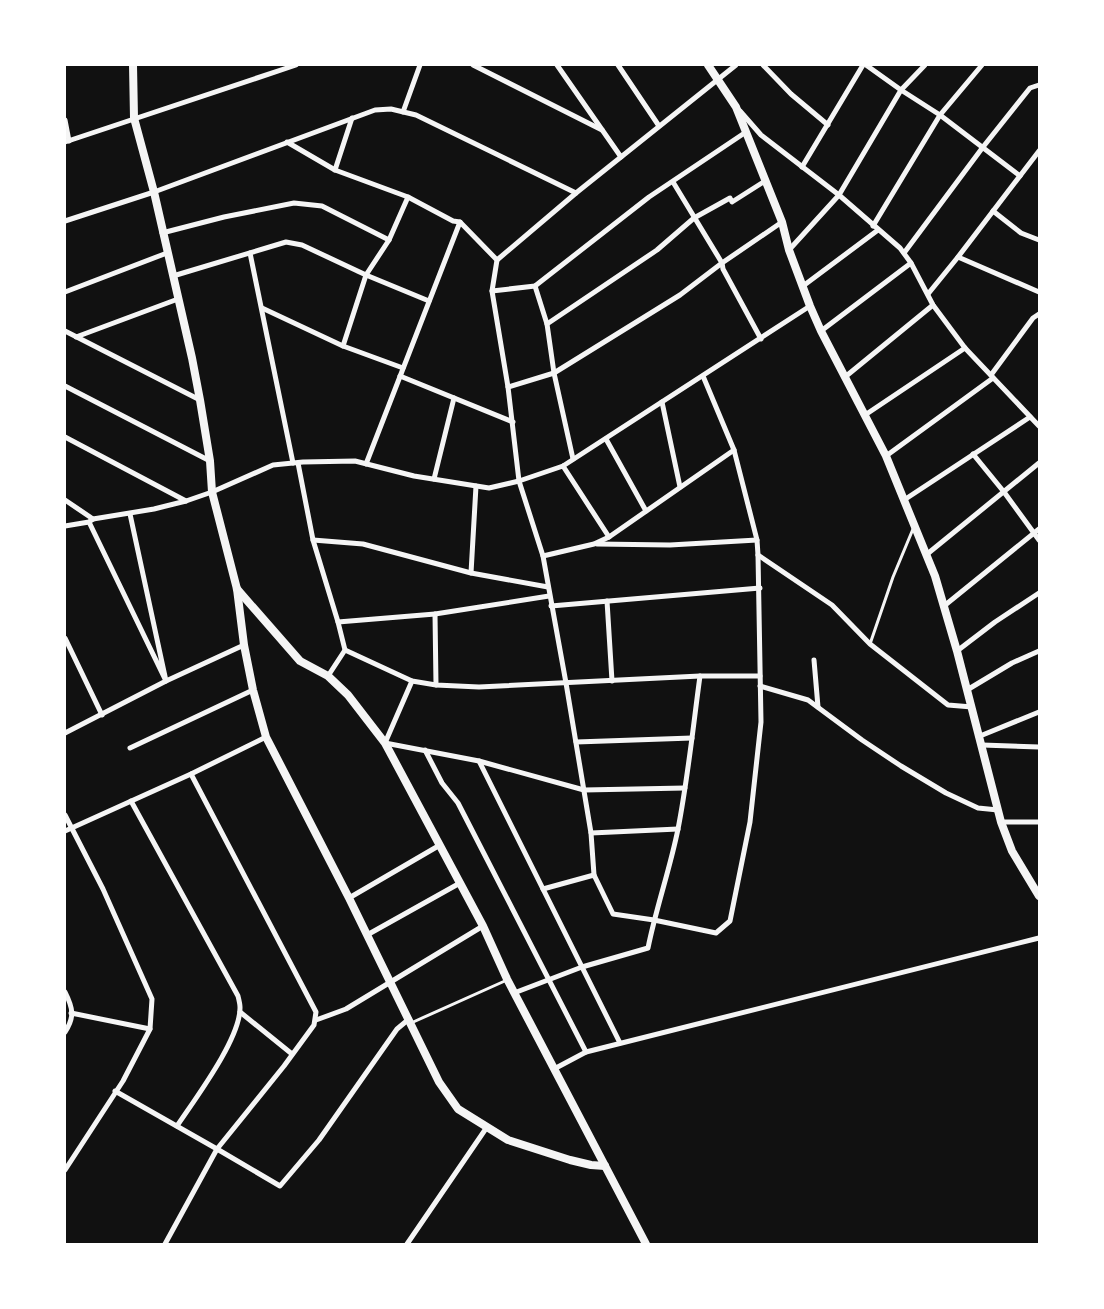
<svg xmlns="http://www.w3.org/2000/svg" width="1104" height="1309" font-family="Inter,sans-serif">
	<rect width="100%" height="100%" fill="#111"/>
	<g fill="none" stroke-linecap="round" stroke-linejoin="round">
		<g stroke="#f5f5f5" stroke-width="3">
			<polyline points="870,644 893,577 913,529"/>
			<polyline points="411,1023 507,980"/>
		</g>
		<g stroke="#f5f5f5" stroke-width="5">
			<polyline points="473,65 602,130"/>
			<polyline points="557,65 621,157 736,65"/>
			<polyline points="618,65 659,126"/>
			<polyline points="763,65 791,94 828,125"/>
			<polyline points="866,65 901,90 940,115 1020,176"/>
			<polyline points="740,111 761,135 839,195 900,248 911,263 933,305 965,348 1039,426"/>
			<polyline points="403,112 420,65"/>
			<polyline points="65,120 69,141"/>
			<polyline points="65,142 296,65"/>
			<polyline points="287,142 335,170 408,197 453,221 460,222 497,260 492,291 508,387 519,481 543,556 566,683 591,833 594,875"/>
			<polyline points="802,167 863,65"/>
			<polyline points="335,170 352,118"/>
			<polyline points="673,182 722,263 723,269 761,339"/>
			<polyline points="993,211 1021,233 1039,240"/>
			<polyline points="65,221 154,192 375,110 391,109 416,115 576,193"/>
			<polyline points="873,226 940,115 982,65"/>
			<polyline points="162,233 224,217 294,203 322,206 389,240"/>
			<polyline points="789,250 839,195 901,90 925,65"/>
			<polyline points="250,253 293,463"/>
			<polyline points="904,253 983,147 1030,88 1039,85"/>
			<polyline points="958,257 1039,292"/>
			<polyline points="497,260 576,193 621,157"/>
			<polyline points="173,276 286,242 302,245 366,275 429,301"/>
			<polyline points="535,286 547,324 554,373 573,459"/>
			<polyline points="803,286 878,230"/>
			<polyline points="492,291 535,286 649,197 746,132"/>
			<polyline points="65,292 167,253"/>
			<polyline points="928,294 958,257 1039,151"/>
			<polyline points="262,308 343,346 403,368"/>
			<polyline points="547,324 657,250 694,218 730,198 732,202 765,181"/>
			<polyline points="65,331 200,400"/>
			<polyline points="821,331 911,263"/>
			<polyline points="76,337 178,299"/>
			<polyline points="343,346 366,275 389,240 408,197"/>
			<polyline points="991,375 1033,318 1039,314"/>
			<polyline points="400,376 513,422"/>
			<polyline points="845,377 933,305"/>
			<polyline points="65,386 210,461"/>
			<polyline points="508,387 554,373 680,295 722,263 782,222"/>
			<polyline points="662,402 680,487"/>
			<polyline points="865,415 965,348"/>
			<polyline points="65,437 186,501"/>
			<polyline points="606,439 646,511"/>
			<polyline points="973,454 1004,492 1039,540"/>
			<polyline points="886,456 993,378"/>
			<polyline points="298,463 313,540 338,622 345,650 328,676"/>
			<polyline points="366,464 460,222"/>
			<polyline points="563,466 609,537"/>
			<polyline points="434,479 454,398"/>
			<polyline points="65,500 93,519"/>
			<polyline points="904,500 1030,417"/>
			<polyline points="89,522 166,681 130,514"/>
			<polyline points="65,526 89,522 93,519 154,509 186,501 212,492 273,465 303,462 355,461 414,476 489,488 519,481 563,466 810,306"/>
			<polyline points="313,540 363,544 471,573 548,587"/>
			<polyline points="597,544 670,545 757,540"/>
			<polyline points="758,555 832,605 870,644 948,705 972,707"/>
			<polyline points="926,555 1039,463"/>
			<polyline points="543,556 594,544 609,537 734,450"/>
			<polyline points="471,573 476,486"/>
			<polyline points="607,601 612,681"/>
			<polyline points="551,606 760,588"/>
			<polyline points="944,606 1039,529"/>
			<polyline points="435,614 549,596"/>
			<polyline points="338,622 435,614 436,685"/>
			<polyline points="65,638 102,715"/>
			<polyline points="345,650 412,681 436,685 479,687 700,676 760,676"/>
			<polyline points="957,651 995,622 1039,593"/>
			<polyline points="814,660 818,707"/>
			<polyline points="412,681 385,743 479,761 584,790 685,788"/>
			<polyline points="760,686 808,700 862,740 901,766 946,793 978,808 998,810"/>
			<polyline points="967,690 1012,663 1039,651"/>
			<polyline points="65,733 166,681 244,645"/>
			<polyline points="980,736 1039,712"/>
			<polyline points="576,742 692,738"/>
			<polyline points="982,745 1039,747"/>
			<polyline points="130,748 253,690"/>
			<polyline points="425,750 442,783 458,803 586,1052"/>
			<polyline points="479,761 620,1043"/>
			<path d="M131,801L238,996C239,1000 240,1004 240,1007C241,1038 195,1099 177,1126"/>
			<polyline points="65,815 103,889 152,999 150,1029 123,1081 65,1170"/>
			<polyline points="1001,822 1039,822"/>
			<polyline points="65,831 191,774 266,737"/>
			<polyline points="591,833 678,829"/>
			<polyline points="543,889 594,875 613,914 654,920 716,933 730,921 750,822 761,722 758,555 757,540 734,450 703,376"/>
			<polyline points="349,898 440,845"/>
			<polyline points="367,935 460,883"/>
			<path d="M65,992C73,1008 75,1017 65,1032"/>
			<path d="M514,993L582,967L648,948C656,908 670,869 678,829C688,778 693,727 700,676"/>
			<polyline points="240,1012 292,1054"/>
			<polyline points="71,1013 150,1029"/>
			<polyline points="316,1020 346,1009 483,926"/>
			<polyline points="554,1069 586,1052 1039,938"/>
			<polyline points="115,1091 217,1149 284,1066 314,1025 316,1012 191,774"/>
			<polyline points="165,1244 217,1149 280,1186 319,1140 397,1029 409,1019"/>
			<polyline points="407,1244 487,1127"/>
		</g>
		<g stroke="#f5f5f5" stroke-width="8">
			<polyline points="133,65 134,118 154,192 192,358 200,400 210,461 212,492 237,589 244,645 253,690 266,737 349,898 439,1082 458,1109 508,1140 570,1160 591,1165 605,1166"/>
			<polyline points="708,65 736,107 782,222 789,250 810,306 821,331 886,456 935,576 957,651 1001,822 1012,851 1039,896"/>
			<polyline points="237,589 300,661 328,676 348,695 385,743 483,926 507,979 646,1244"/>
		</g>
	</g>
	<rect width="1104" height="1309" fill="none" stroke="#ffffff" stroke-width="132"/>
</svg>
